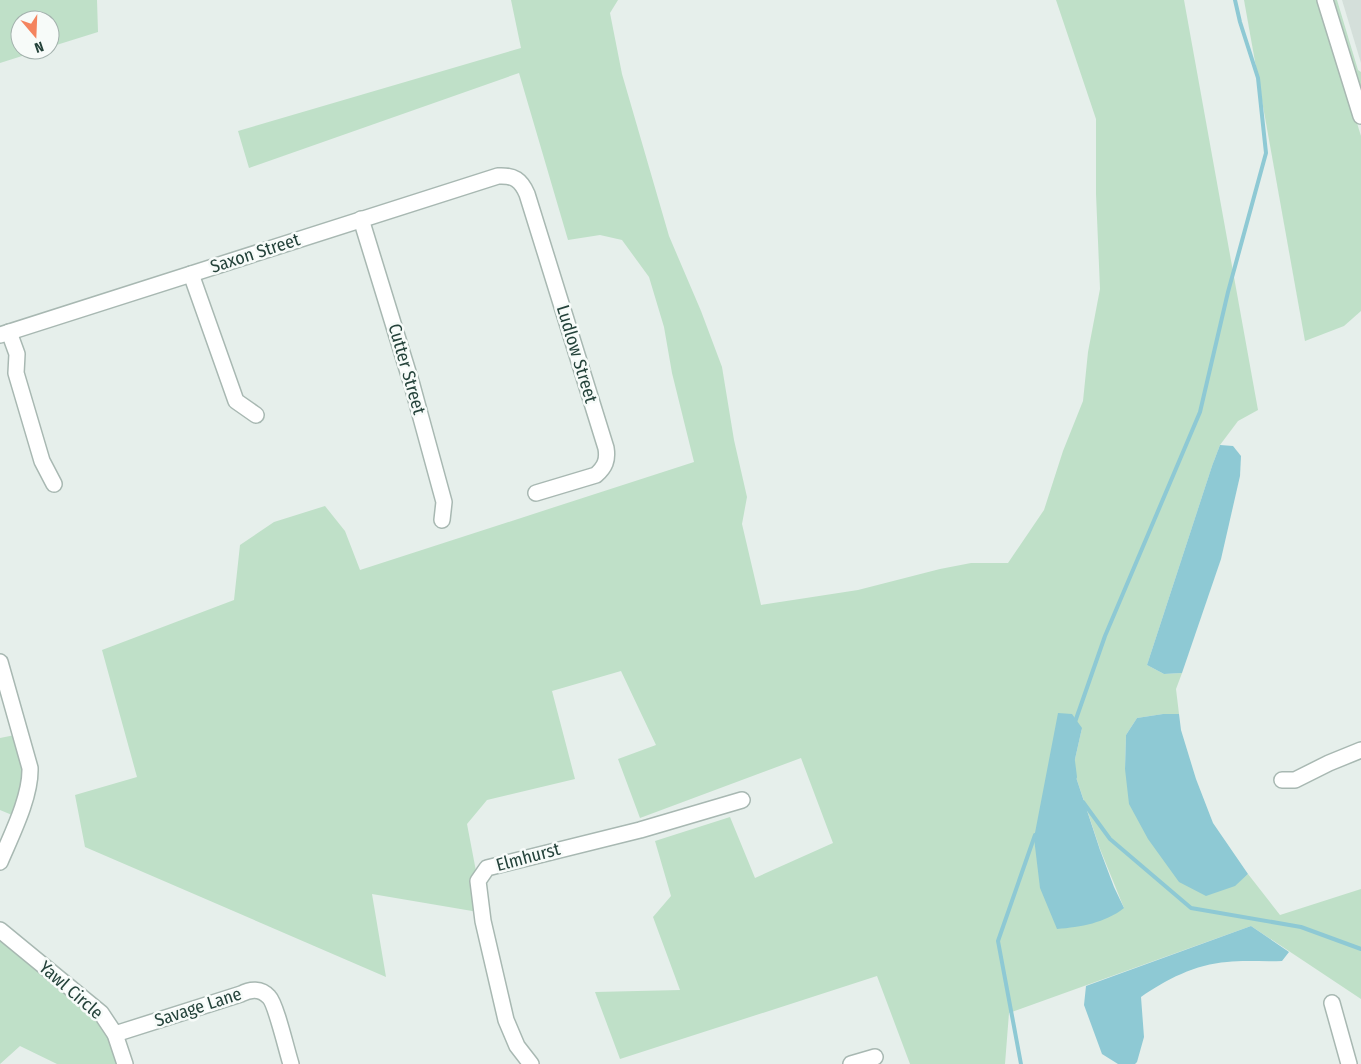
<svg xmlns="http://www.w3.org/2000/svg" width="1361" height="1064" font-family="'Fira Sans Condensed',sans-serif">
	<rect width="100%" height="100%" fill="#e6efeb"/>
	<polygon fill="#d4dfda" points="1342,0 1361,0 1361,63"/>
	<g fill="#bfe0c8" fill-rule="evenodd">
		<polygon points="0,0 97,0 98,32 50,47 50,20 20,20 20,50 41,50 0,63"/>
		<path d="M511,0H618L610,13L622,74L669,236L701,311L722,367L734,440L747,497L742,524L761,605L858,590L940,569L971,563H1008L1044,510L1063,451L1083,401L1088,352L1100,289L1096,194V119L1056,0H1184L1258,410L1238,421L1220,445L1212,466L1147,665L1164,674L1182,673L1176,689L1179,714H1163L1137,718L1126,735L1125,769L1234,886L1248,874L1280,915L1361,889V999L1251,926L1009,1013L1005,1064H910L877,976L620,1059L595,992L680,990L653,917L671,896L655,841L730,817L755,878L833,843L801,758L640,818L618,759L656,745L621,671L552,691L575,779L487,800L467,824L484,913L372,894L386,977L85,847L75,795L137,777L102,650L234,600L240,545L274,522L325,506L345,531L360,570L694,462L672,373L664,327L649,277L622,240L600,235L568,240L519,73L249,168L238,131L521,48ZM1082,728L1073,768L1100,849L1124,908L1034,838Z"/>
		<polygon points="1244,0 1319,0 1361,136 1361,311 1344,326 1305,341"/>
		<polygon points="1332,0 1337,0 1358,70 1361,72 1361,96"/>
		<polygon points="15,735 25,778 12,815 0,810 0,738"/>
		<polygon points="0,938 97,1018 111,1041 118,1064 57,1064 20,1046 0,1064"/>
	</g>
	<g fill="#8ec9d4">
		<polygon points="1220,445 1233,446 1241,456 1240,476 1221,559 1182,673 1164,674 1147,665 1212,466"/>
		<path d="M1058,713L1072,714L1082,728L1073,768L1100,850L1114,887L1124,908C1105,923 1081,927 1057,929L1040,888L1034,838Z"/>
		<polygon points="1163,714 1179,714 1181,730 1196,779 1213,823 1248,874 1235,886 1206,896 1179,882 1148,839 1129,804 1125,769 1126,735 1137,718"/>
		<path d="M1251,926L1289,952L1282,961C1264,962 1245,960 1227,962C1196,964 1165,980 1141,997L1144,1037L1137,1062L1135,1064H1118L1102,1054L1084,1005L1086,986Z"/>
	</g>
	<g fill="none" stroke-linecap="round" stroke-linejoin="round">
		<g stroke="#8ec9d4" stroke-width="4">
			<polyline points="1075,722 1105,636 1200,412 1228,292 1266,153 1258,78 1240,22 1235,0"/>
			<polyline points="1073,761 1075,777"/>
			<polyline points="1083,802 1110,839 1191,908 1301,927 1361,949"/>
			<polyline points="1021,1064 998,941 1035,835"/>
		</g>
		<defs>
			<g id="minor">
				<polyline points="1325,0 1361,116"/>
				<polyline points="361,219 412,385 444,502 442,520"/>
				<polyline points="191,274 236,401 256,415"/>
				<polyline points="9,332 17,354 16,373 42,461 54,484"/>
				<path d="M0,335L498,176C514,175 521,180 527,194L606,448C608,460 605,467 596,475L536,493"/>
				<path d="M0,662L30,768C31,797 11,836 0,862"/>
				<polyline points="1282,780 1295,780 1329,763 1361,750"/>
				<polyline points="0,930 101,1013 115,1034 125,1064"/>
				<polyline points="1332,1003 1349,1064"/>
				<path d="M115,1034L241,994C250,989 261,988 269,997C276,1004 287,1052 291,1064"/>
				<polyline points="531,1064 517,1046 506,1020 483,921 478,881 487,868 640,830 742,800"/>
				<polyline points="851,1064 875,1057"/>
			</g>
		</defs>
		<use href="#minor" stroke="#a8b8b2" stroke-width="18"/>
		<use href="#minor" stroke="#fff" stroke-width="15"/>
	</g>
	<g text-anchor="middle" stroke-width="5" stroke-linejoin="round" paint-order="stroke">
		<g font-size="18" fill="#24423a" stroke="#f7fbf9">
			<text transform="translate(255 253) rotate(-18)" y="6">Saxon Street</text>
			<text transform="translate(577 354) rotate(73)" y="6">Ludlow Street</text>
			<text transform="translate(407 369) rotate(74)" y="6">Cutter Street</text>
			<text transform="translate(528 857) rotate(-15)" y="6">Elmhurst</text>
			<text transform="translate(71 990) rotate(41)" y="6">Yawl Circle</text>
			<text transform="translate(198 1007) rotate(-18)" y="6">Savage Lane</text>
		</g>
	</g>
	<g transform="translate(35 35) rotate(161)"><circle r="24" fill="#f7fbf9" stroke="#a3b1ad"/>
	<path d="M0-4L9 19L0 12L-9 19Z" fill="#f4845f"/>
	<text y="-8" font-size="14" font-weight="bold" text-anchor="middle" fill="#24423a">N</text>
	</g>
</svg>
